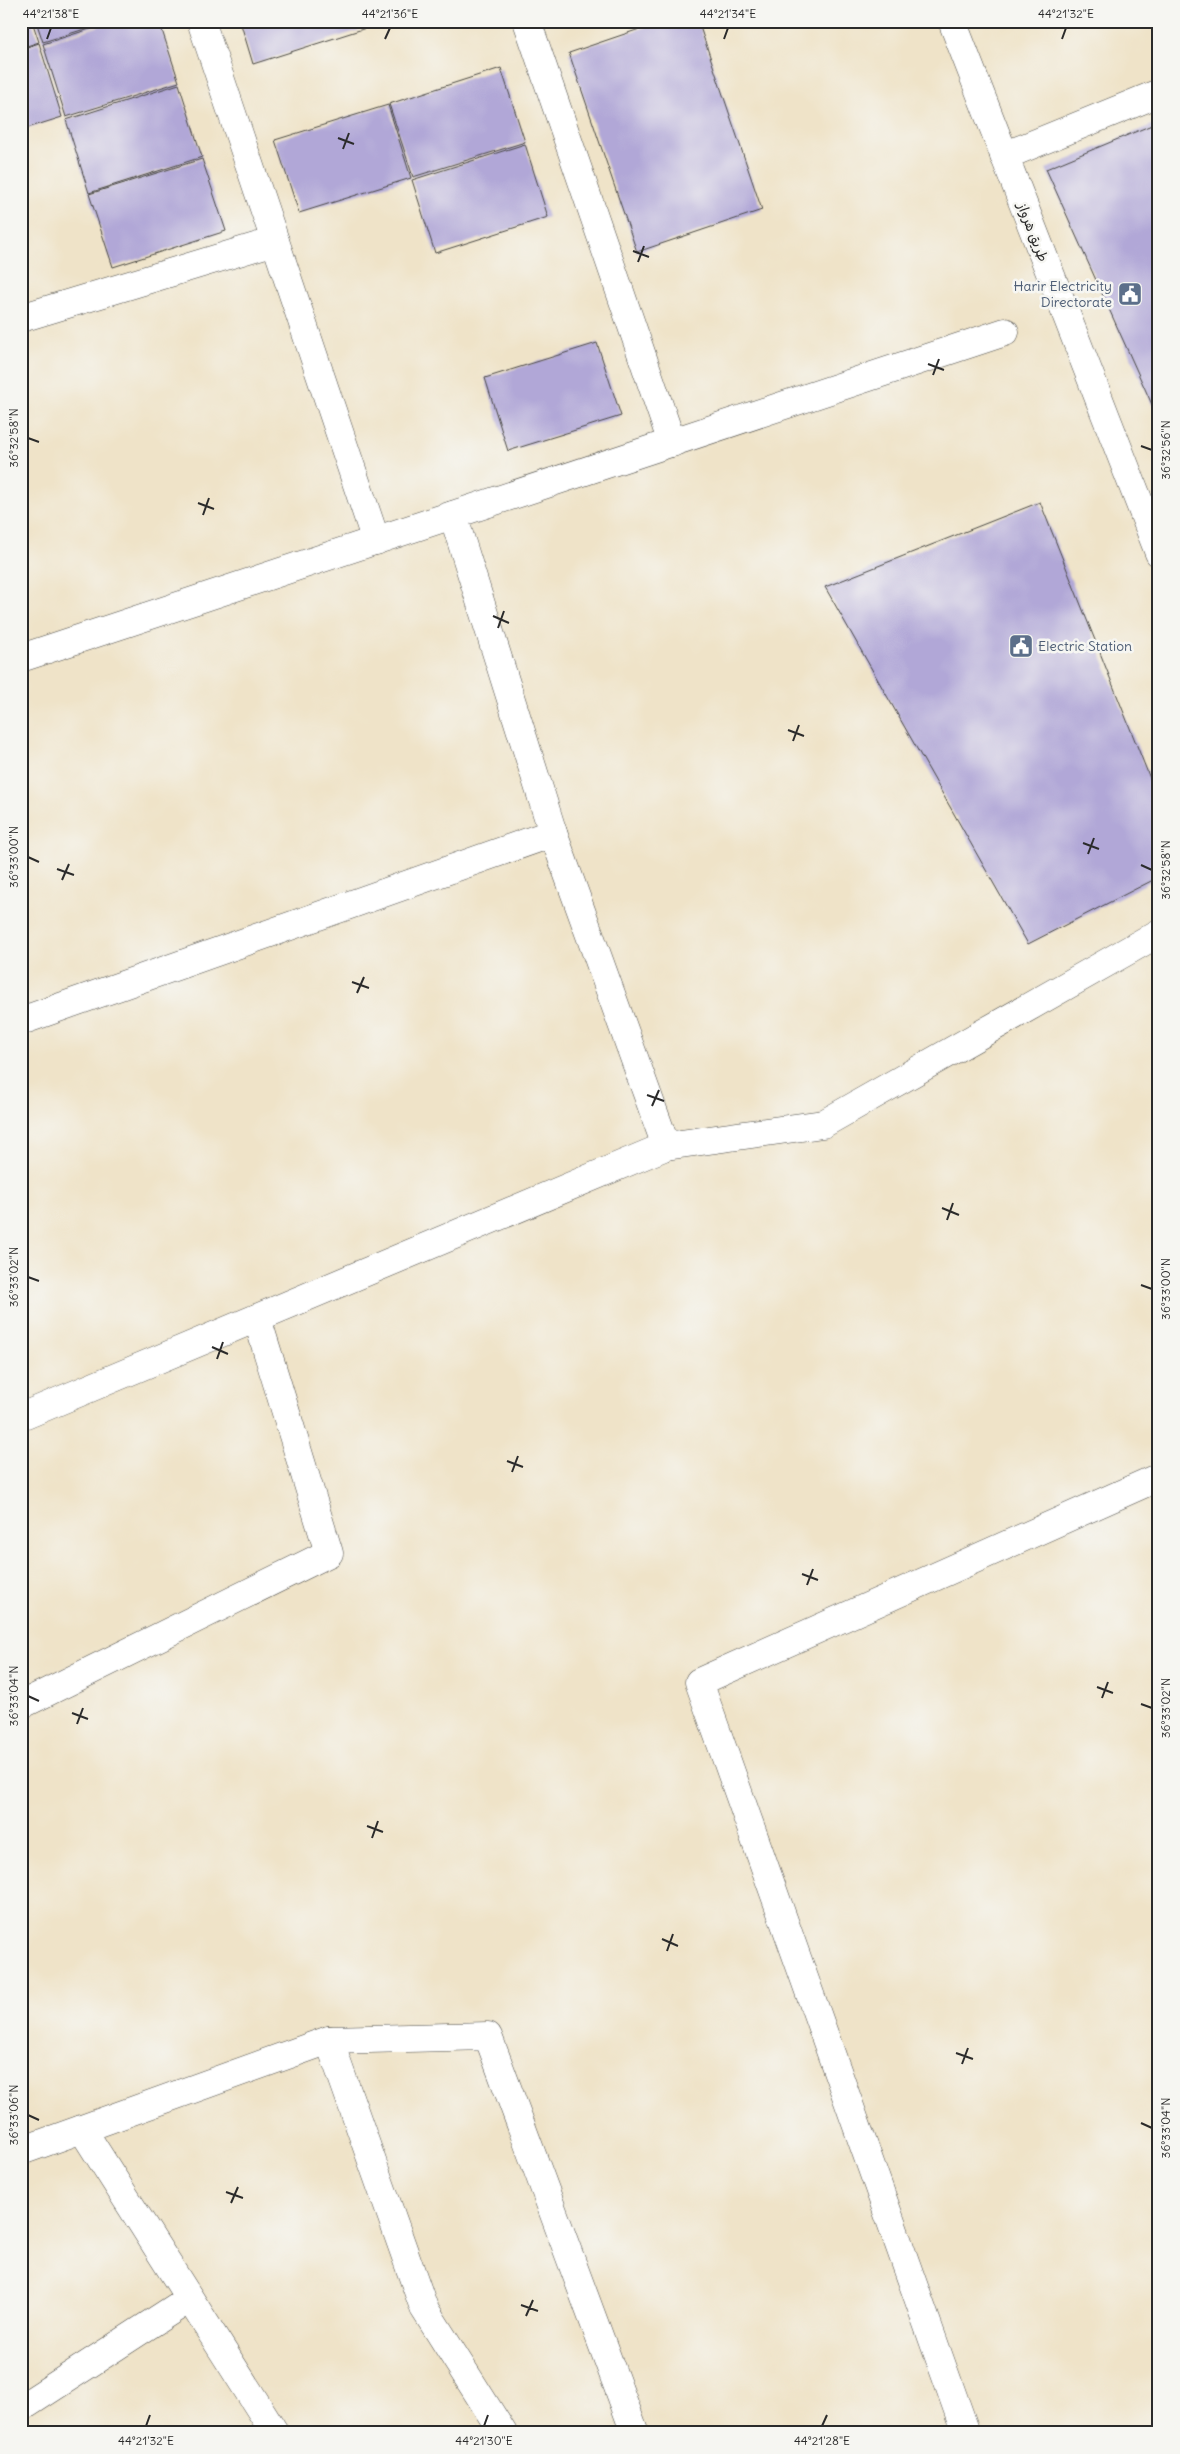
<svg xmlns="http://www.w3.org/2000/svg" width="1180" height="2454" font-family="Delius,'Playpen Sans Arabic',sans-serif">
	<rect width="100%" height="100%" fill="#f6f6f2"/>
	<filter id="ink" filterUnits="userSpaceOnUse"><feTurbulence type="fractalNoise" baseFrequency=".02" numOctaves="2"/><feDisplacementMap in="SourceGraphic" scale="10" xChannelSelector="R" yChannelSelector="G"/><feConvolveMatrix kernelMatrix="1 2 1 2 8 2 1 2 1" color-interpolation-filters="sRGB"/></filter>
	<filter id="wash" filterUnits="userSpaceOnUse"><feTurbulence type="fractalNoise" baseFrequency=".0096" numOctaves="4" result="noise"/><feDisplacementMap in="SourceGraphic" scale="20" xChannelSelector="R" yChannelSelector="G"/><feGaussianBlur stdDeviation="1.12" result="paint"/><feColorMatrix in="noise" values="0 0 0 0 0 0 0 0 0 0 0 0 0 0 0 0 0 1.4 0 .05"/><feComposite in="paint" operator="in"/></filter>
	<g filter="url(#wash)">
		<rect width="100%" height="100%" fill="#efe3c8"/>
		<g id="blocks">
			<g fill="#b1a7d7">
				<polygon points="21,21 32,21 39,42 21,48"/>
				<polygon points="36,21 107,21 107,22 43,42"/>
				<polygon points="115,21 159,21 179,82 66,117 43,44"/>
				<polygon points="240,21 363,21 366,28 253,64"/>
				<polygon points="663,21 698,21 762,210 637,252 569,53"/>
				<polygon points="39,43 62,117 21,130 21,49"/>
				<polygon points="501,68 525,142 413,177 389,104"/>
				<polygon points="179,84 202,157 89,193 66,120"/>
				<polygon points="388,105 411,178 299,213 275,140"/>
				<polygon points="1159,122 1159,420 1046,169"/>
				<polygon points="525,144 548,217 435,253 412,180"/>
				<polygon points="202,159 226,231 113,267 89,194"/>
				<polygon points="597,343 621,416 508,451 485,378"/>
				<polygon points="1040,502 1159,801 1159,877 1028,944 825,587"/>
			</g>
		</g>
	</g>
	<g filter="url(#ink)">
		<use href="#blocks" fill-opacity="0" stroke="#484743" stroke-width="1"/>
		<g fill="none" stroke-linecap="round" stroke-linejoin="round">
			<defs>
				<g id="minor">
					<polyline points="201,21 376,541"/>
					<polyline points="527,21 672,443"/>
					<polyline points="952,21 1159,553"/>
					<polyline points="1004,156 1159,93"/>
					<polyline points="21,318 275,241"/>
					<polyline points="453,515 553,833 666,1146"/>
					<polyline points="21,658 1005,332"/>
					<polyline points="21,1021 553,833"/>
					<polyline points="21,1417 666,1146 823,1124 1159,933"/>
					<polyline points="21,1705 329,1553 257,1318"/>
					<polyline points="329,2040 424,2308 503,2433"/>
					<polyline points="82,2129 275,2433"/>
					<polyline points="21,2151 329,2040 488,2036 635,2433"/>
					<polyline points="21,2408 189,2299"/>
					<polyline points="966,2433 699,1682 1159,1477"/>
				</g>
			</defs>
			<use href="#minor" stroke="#484743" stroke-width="29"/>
			<use href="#minor" stroke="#fff" stroke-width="28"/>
		</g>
	</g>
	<path fill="none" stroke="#2b2b2b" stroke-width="2" d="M47,39L51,28M385,39L390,28M724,39L728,28M1062,39L1066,28M338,138L354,144M343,149L349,133M633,251L649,257M638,262L644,246M928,364L944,370M933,375L939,359M28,438L39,442M1141,446L1152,450M198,503L214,509M203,515L209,498M493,616L509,623M498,628L504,611M788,730L804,736M793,741L799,725M1083,843L1099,849M1088,854L1094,838M28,857L39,862M1141,865L1152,870M57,869L74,875M62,880L69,864M352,982L369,988M357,993L364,977M647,1095L664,1101M652,1106L659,1090M942,1208L959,1215M947,1220L953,1203M28,1277L39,1281M1141,1285L1152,1289M212,1347L228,1354M217,1359L223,1342M507,1461L523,1467M512,1472L518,1456M802,1574L818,1580M807,1585L813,1569M1097,1687L1113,1693M28,1696L39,1701M1102,1698L1108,1682M1141,1704L1152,1708M72,1713L88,1719M77,1724L83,1708M367,1826L383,1832M372,1838L378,1821M662,1939L678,1946M667,1951L673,1934M956,2053L973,2059M962,2064L968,2048M28,2115L39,2120M1141,2123L1152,2128M226,2192L243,2198M231,2203L238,2187M521,2305L538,2311M526,2316L533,2300M146,2426L150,2415M484,2426L488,2415M822,2426L827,2415"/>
	<defs>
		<symbol id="civic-square" viewBox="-11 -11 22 22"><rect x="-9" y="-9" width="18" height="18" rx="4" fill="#5c6f8a" stroke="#f6f6f2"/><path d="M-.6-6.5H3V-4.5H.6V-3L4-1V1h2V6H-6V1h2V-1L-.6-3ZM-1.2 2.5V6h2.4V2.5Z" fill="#fff"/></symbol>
	</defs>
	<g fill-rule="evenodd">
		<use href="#civic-square" x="1116" y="280" width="28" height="28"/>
		<use href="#civic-square" x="1007" y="632" width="28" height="28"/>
	</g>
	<g text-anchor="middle" stroke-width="5" stroke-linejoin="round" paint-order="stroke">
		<g font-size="14" fill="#2b2b2b" stroke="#f6f6f2">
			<text transform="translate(1033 232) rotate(69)" y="5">طريق هرواز</text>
		</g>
		<g font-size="14" fill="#4e5e75" stroke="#f6f6f2" text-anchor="end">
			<text x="1112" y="291">Harir Electricity<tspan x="1112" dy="16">Directorate</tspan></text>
			<text x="1038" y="651" text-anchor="start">Electric Station</text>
		</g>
	</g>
	<rect width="1180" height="2454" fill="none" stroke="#f6f6f2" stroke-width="55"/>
	<rect x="28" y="28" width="1124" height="2398" fill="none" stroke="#2b2b2b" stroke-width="2"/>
	<g font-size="12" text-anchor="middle" fill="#2b2b2b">
		<text x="51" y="18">44°21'38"E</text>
		<text x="390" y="18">44°21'36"E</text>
		<text x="728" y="18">44°21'34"E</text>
		<text x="1066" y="18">44°21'32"E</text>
		<text transform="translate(14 438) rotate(-90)" y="4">36°32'58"N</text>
		<text transform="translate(1166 450) rotate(-90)" y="4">36°32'56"N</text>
		<text transform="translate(14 857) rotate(-90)" y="4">36°33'00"N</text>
		<text transform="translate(1166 870) rotate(-90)" y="4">36°32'58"N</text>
		<text transform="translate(14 1277) rotate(-90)" y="4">36°33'02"N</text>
		<text transform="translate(1166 1289) rotate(-90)" y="4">36°33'00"N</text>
		<text transform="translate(14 1696) rotate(-90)" y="4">36°33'04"N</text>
		<text transform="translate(1166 1708) rotate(-90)" y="4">36°33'02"N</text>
		<text transform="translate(14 2115) rotate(-90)" y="4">36°33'06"N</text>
		<text transform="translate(1166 2128) rotate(-90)" y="4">36°33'04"N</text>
		<text x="146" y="2445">44°21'32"E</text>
		<text x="484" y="2445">44°21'30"E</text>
		<text x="822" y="2445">44°21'28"E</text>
	</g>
</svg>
